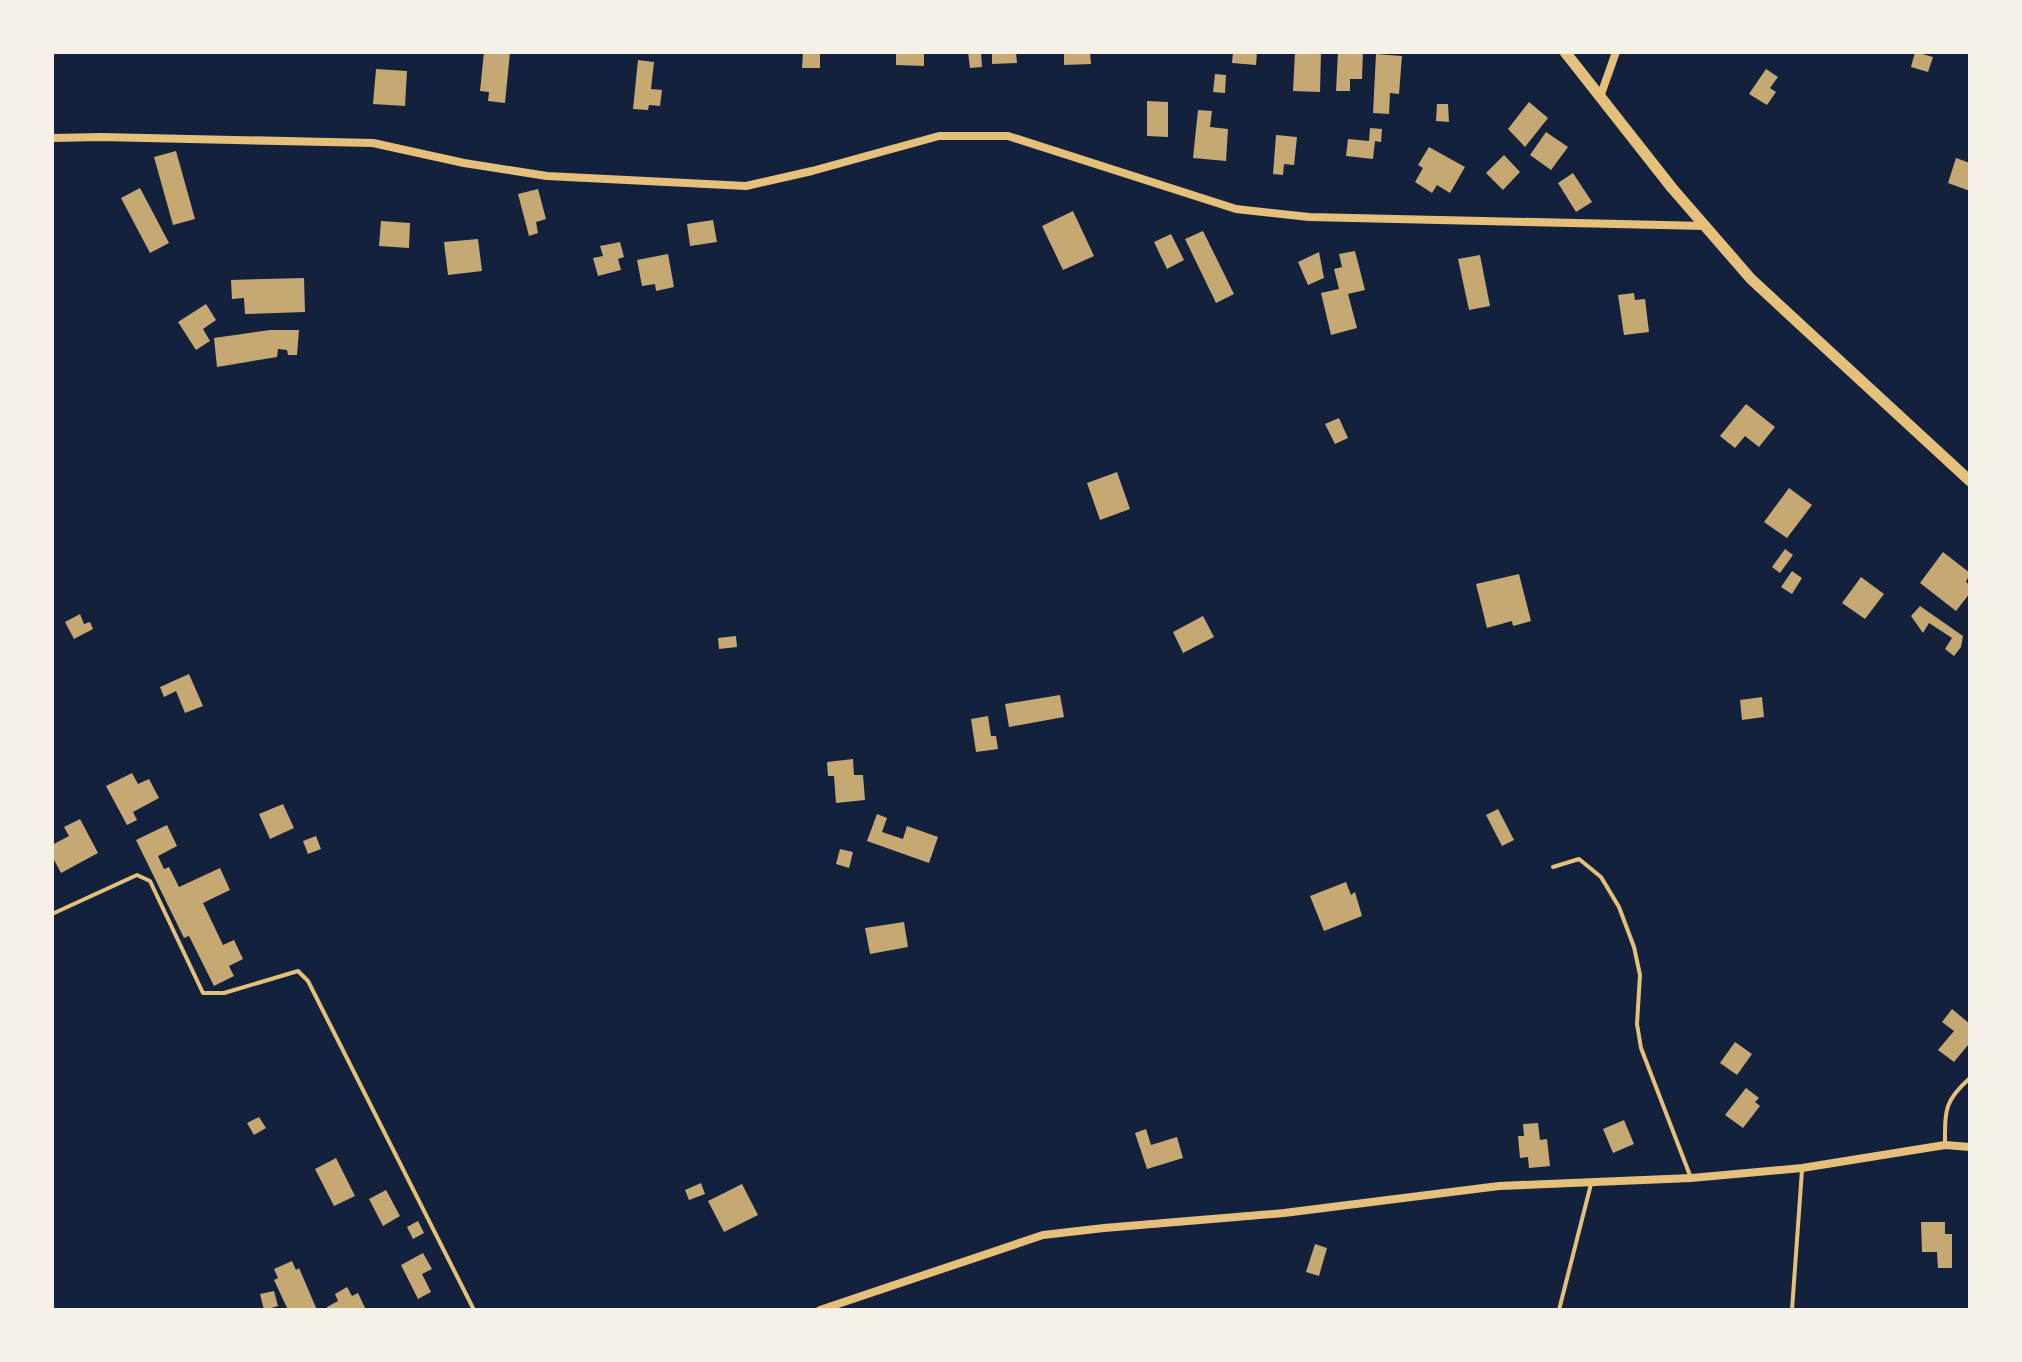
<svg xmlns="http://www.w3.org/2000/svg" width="2022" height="1362" font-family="Lora,serif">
	<rect width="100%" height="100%" fill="#14213d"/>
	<g fill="#c6a872">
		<polygon points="484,52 510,52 505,103 488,101 489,92 480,91"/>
		<polygon points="803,52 820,52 820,68 802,68"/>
		<polygon points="896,52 924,52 924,66 896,65"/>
		<polygon points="968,52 981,52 982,67 970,68"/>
		<polygon points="992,52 1016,52 1017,63 992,64"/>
		<polygon points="1064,52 1090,52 1091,64 1064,65"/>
		<polygon points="1233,52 1257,52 1256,65 1232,63"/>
		<polygon points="1295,52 1321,52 1320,92 1293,91"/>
		<polygon points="1338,52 1363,52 1362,79 1350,79 1350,91 1336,91"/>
		<polygon points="1915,52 1933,57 1928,72 1911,67"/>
		<polygon points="1376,54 1402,56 1399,94 1390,93 1389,114 1373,113"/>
		<polygon points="638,60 654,62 651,89 662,90 660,106 649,105 648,110 633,109"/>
		<polygon points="376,69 407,71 405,106 373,104"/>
		<polygon points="1766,69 1778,77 1770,88 1776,92 1767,105 1749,94"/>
		<polygon points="1215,74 1226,75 1225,93 1213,92"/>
		<polygon points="1147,101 1168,102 1168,137 1147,136"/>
		<polygon points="1529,102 1548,118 1525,147 1508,129"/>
		<polygon points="1437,104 1448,104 1449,122 1436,121"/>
		<polygon points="1198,110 1212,111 1210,127 1228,129 1226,161 1193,158"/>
		<polygon points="1370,128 1382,129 1381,142 1375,141 1373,159 1346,156 1348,139 1369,141"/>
		<polygon points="1546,132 1568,147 1551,170 1530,155"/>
		<polygon points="1276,135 1297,137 1294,165 1284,164 1283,175 1273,174"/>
		<polygon points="1429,147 1465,167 1450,193 1437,185 1432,193 1415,182 1423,168 1418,165"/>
		<polygon points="176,151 195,219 173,225 154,157"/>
		<polygon points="1504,155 1520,172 1503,190 1486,173"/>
		<polygon points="1956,158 1970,163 1970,191 1948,183"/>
		<polygon points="1573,173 1592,202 1576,212 1558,183"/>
		<polygon points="140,188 169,243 150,253 121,198"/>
		<polygon points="538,189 546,219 536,222 538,233 529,236 518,194"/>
		<polygon points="1073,211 1094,256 1063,270 1042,226"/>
		<polygon points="713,220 717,242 690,246 687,224"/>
		<polygon points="381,221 410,223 409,248 379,246"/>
		<polygon points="1203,231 1234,294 1216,303 1185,239"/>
		<polygon points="1171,234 1184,260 1167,269 1154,242"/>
		<polygon points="478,239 482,271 448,275 444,242"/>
		<polygon points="620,242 624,257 618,259 621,270 598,276 593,258 603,256 600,246"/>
		<polygon points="1355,251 1365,290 1348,294 1357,328 1331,335 1321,293 1339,289 1334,269 1342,267 1339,254"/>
		<polygon points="1319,252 1324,278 1308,285 1298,262"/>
		<polygon points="668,254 674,287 656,291 655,284 642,286 637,260"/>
		<polygon points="1480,255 1490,306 1469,310 1458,259"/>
		<polygon points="304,278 305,312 245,314 244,298 232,299 231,280"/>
		<polygon points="1634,293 1635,300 1645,299 1649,332 1624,335 1618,295"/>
		<polygon points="206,304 216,320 203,329 210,341 196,350 178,322"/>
		<polygon points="270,330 299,330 297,355 288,355 287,350 278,349 277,357 217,367 214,338"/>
		<polygon points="1746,404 1775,427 1759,447 1745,436 1735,448 1720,436"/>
		<polygon points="1339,418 1348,438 1335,444 1325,424"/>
		<polygon points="1117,472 1130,509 1100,520 1087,483"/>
		<polygon points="1789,488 1812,505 1787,538 1764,522"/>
		<polygon points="1785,549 1793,555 1780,573 1772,567"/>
		<polygon points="1943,552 1970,573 1966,582 1970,585 1970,593 1956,611 1920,583"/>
		<polygon points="1792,571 1802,578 1792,594 1781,587"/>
		<polygon points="1519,574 1531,621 1513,626 1512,621 1487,628 1476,584"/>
		<polygon points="1861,577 1884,594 1865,619 1842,603"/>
		<polygon points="1920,606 1963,636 1961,647 1954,656 1945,649 1952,638 1929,623 1923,633 1911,616"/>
		<polygon points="80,614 84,624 90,622 93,629 74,639 65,622"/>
		<polygon points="1203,616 1214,637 1183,653 1173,632"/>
		<polygon points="736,636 737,647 719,649 718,638"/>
		<polygon points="189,674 203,706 185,713 176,691 164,697 160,687"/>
		<polygon points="1060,695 1064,717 1009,727 1005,704"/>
		<polygon points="1762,697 1764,717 1742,720 1740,700"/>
		<polygon points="988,716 991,736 996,736 998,749 976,752 971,719"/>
		<polygon points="853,759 854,775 863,775 865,800 836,803 834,776 828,776 827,762"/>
		<polygon points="132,773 138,784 149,779 159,798 133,812 137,820 127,825 106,786"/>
		<polygon points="283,804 294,828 270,839 259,814"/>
		<polygon points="1498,809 1514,840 1502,846 1486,815"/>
		<polygon points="877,814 887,818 882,832 903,839 907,826 938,837 929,863 867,841"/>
		<polygon points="80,819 98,853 61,873 52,856 52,845 69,836 64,827"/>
		<polygon points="167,825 177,846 158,856 164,869 169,867 179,887 220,868 230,890 203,903 223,945 234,940 243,959 229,966 234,976 214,986 189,936 184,938 136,840"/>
		<polygon points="316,836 321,849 308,854 303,841"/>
		<polygon points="840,849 853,852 849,868 836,864"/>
		<polygon points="1346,882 1351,895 1355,892 1362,916 1324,931 1310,896"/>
		<polygon points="904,922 908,947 870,954 865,928"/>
		<polygon points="1952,1009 1970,1024 1970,1046 1968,1045 1954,1062 1938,1050 1954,1031 1942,1022"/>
		<polygon points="1735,1042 1752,1054 1737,1075 1720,1063"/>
		<polygon points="1746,1088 1759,1098 1755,1102 1760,1106 1743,1128 1725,1115"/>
		<polygon points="259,1117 266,1128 254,1135 247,1123"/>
		<polygon points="1624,1120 1634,1144 1613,1153 1603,1129"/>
		<polygon points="1538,1123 1540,1140 1547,1139 1550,1166 1529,1168 1528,1157 1520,1158 1518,1136 1524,1136 1523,1124"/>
		<polygon points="1146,1129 1151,1145 1177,1137 1183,1158 1147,1169 1135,1133"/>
		<polygon points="336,1158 355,1196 334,1206 315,1169"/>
		<polygon points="701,1183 705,1194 689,1200 685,1190"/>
		<polygon points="742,1184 758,1215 724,1232 708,1201"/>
		<polygon points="386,1190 400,1216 383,1226 369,1199"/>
		<polygon points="418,1221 424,1233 413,1239 407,1227"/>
		<polygon points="1921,1222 1945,1222 1945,1234 1952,1234 1952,1268 1938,1268 1937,1252 1922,1252"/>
		<polygon points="1315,1244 1327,1248 1319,1276 1306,1272"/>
		<polygon points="423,1253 432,1269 422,1274 431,1292 418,1299 401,1265"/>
		<polygon points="292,1261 296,1270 299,1268 317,1310 288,1310 274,1280 278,1278 274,1269"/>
		<polygon points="347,1287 352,1296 358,1293 366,1310 328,1310 327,1307 338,1301 335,1294"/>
		<polygon points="274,1291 278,1306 264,1310 260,1294"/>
	</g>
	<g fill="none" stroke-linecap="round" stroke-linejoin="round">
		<g stroke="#e5c07b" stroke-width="4">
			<polyline points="1553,867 1579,859 1601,877 1619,907 1634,947 1640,975 1637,1024 1641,1048 1691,1178"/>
			<polyline points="52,914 137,875 150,881 203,993 224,993 298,971 308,981 474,1310"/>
			<path d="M1945,1145C1945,1110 1944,1101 1970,1078"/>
			<polyline points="1559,1310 1591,1184"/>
			<polyline points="1792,1310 1802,1170"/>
		</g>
		<g stroke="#e5c07b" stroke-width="8">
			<polyline points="1600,97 1616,52"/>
			<polyline points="52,138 101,137 373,143 464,163 547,176 746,186 812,171 939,136 1008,136 1236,209 1309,217 1706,226"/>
			<polyline points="820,1310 1043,1235 1104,1228 1284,1213 1499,1186 1691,1178 1802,1168 1945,1145 1970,1147"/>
		</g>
		<polyline stroke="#e5c07b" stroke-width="11" points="1565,52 1672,188 1751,279 1970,481"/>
	</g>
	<rect width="2022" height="1362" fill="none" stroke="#f6f1e7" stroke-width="108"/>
</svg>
